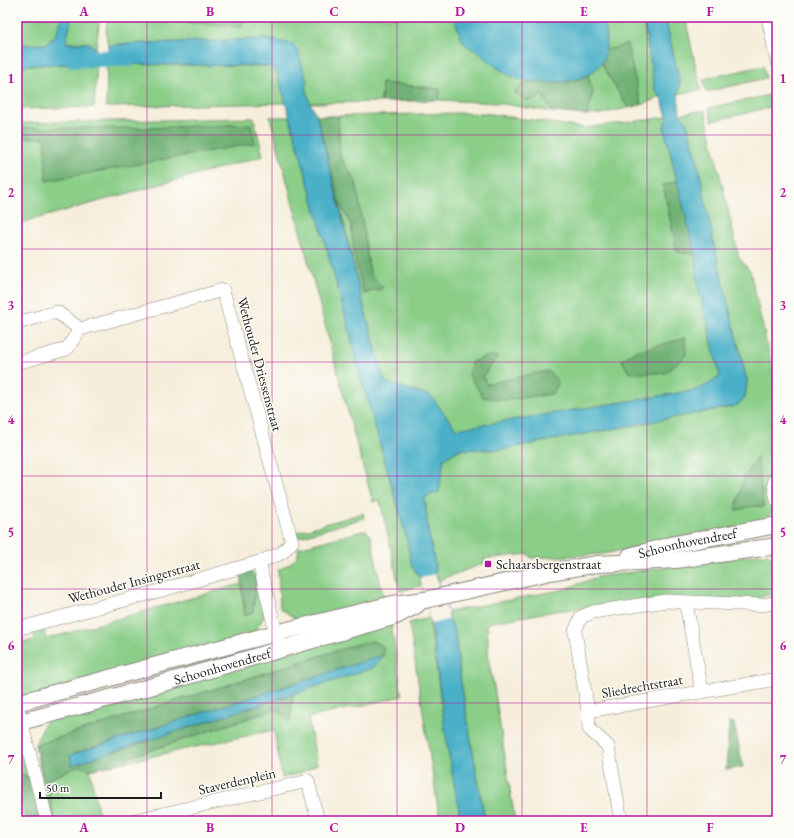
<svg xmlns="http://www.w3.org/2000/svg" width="794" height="838" font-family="'EB Garamond',serif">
	<rect width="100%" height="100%" fill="#fdfcf7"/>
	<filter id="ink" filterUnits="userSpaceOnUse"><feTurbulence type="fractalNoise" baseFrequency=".025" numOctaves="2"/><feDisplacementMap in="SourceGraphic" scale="8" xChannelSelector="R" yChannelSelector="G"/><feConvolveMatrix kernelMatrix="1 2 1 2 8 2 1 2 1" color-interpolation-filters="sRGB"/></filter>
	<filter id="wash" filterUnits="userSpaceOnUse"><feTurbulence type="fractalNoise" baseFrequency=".012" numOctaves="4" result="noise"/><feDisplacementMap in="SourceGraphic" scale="16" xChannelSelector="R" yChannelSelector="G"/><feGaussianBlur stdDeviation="0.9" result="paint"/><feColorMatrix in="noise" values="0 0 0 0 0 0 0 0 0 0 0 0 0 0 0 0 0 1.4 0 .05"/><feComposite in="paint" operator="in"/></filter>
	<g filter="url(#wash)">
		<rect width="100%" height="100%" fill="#f6eedb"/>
		<g fill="#8ace88" stroke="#537552">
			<polygon points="17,17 62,17 55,36 46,44 17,45"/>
			<polygon points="66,17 100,17 96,49 89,43 66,43"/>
			<polygon points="107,17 171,17 173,21 242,27 243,17 643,17 655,90 661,97 641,105 627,44 604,68 628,108 601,114 587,115 593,92 541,92 552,112 497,103 439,100 440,89 382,83 381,102 310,103 305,84 265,39 121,44 108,46 106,34"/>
			<polygon points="665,17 685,17 701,90 678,94 680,83"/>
			<polygon points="61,64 97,64 94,107 17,109 17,66"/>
			<polygon points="107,64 269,66 277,72 286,103 106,107"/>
			<polygon points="763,66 766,78 706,92 703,79"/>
			<polygon points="769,95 771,107 712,121 709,108"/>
			<polygon points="705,110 739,258 750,271 777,389 777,461 773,464 768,474 776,506 764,522 603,554 531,558 528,554 484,559 485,563 439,580 435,574 435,564 428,530 425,497 438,492 444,459 460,449 498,450 731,407 745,397 747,381 714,245 697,158 686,120 680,114"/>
			<polygon points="460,113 491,114 584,128 667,117 664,127 677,181 663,185 677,252 695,254 698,285 720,376 709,384 696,390 483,425 487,426 440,431 385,382 361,296 339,202 351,224 354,254 364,294 382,288 370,274 356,182 340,156 338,116"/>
			<polygon points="270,117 290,117 348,325 357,364 404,528 412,566 420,578 420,586 400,591 380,500 373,502 357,446"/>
			<polygon points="254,118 263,156 17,224 17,123"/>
			<polygon points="363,513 364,518 296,538 294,533"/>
			<path d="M366,530L371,537L382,591L386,602L300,622L280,608L278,570C287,565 301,559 298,548Z"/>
			<polygon points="767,553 777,563 777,595 767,595 760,598 612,605 555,611 487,623 489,663 494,687 515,821 485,821 460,677 455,633 449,619 448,612 565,589 597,577"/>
			<polygon points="256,577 265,615 253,634 17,700 17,646 19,645 17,634 20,634 24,643 35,639 33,631 43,628 46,639 241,584 245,615 253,612"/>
			<polygon points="429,618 448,751 461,821 440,821 409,623"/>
			<polygon points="391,623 402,696 308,718 317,764 303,772 282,778 274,730 121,763 133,756 276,709 290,720 293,694 373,668 355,645 35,745 45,722"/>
			<polygon points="17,741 20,742 28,777 17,772"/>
			<polygon points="80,765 90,770 99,816 86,816 82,821 59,821 54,816 47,780"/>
		</g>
		<g fill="#6fb174" stroke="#466648">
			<polygon points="171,17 243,17 242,27 173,21"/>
			<polygon points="627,44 641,105 628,108 601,63 605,51"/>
			<polygon points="588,75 593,92 587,115 552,112 541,93 539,98 528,101 514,92 524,84 535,82 552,83 575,80"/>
			<polygon points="382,83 440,89 439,100 381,102"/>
			<polygon points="317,116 338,116 340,156 356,182 370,274 383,288 364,294 354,254 351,224 339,202"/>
			<polygon points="251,124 255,143 46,181 45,138 17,138 17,128 144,128"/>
			<polygon points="677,181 695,254 677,252 663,185"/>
			<polygon points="685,338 686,355 666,373 629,373 622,360 635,351 661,345"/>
			<polygon points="489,356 498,356 483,376 486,384 548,371 559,383 552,394 505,400 483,397 469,376 471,362"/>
			<polygon points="757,457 764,507 752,506 735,511 744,477"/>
			<polygon points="249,570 256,577 253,612 245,616 241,573"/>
			<polygon points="372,641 383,646 384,655 70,755 72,765 293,694 290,721 276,709 133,756 121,763 90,770 80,765 47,780 54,816 59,821 55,821 50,815 35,745 355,645"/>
			<polygon points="729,722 734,723 743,767 726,770"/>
			<polygon points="17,772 28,777 40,821 25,821 17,785"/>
			<polygon points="86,816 99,816 100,820 82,821"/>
		</g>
		<g fill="#49b0c8" stroke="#326672">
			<polygon points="62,17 72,17 66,43 89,43 96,49 97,64 61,64 17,66 17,45 46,44 55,36"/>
			<path d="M454,17H605C606,31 609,49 602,62C587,87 535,86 511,76C498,70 490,61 479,53C475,50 467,47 464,43C460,39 456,22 454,17Z"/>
			<polygon points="643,17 665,17 680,83 678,94 680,114 686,120 697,158 714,245 747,381 745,397 738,405 731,407 498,450 460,449 444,459 439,492 425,497 428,530 435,564 435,574 439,580 449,619 455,633 460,677 485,821 461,821 448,751 431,624 420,578 412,566 404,528 357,364 348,325 277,72 269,66 107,64 108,46 121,44 265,39 293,44 298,51 307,82 305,84 310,103 317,116 361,296 385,382 431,396 456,429 696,390 709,384 720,376 698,285 695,254 664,127 667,117 661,97 655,90"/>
			<polygon points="384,655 373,668 72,765 70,755"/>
		</g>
		<polygon fill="#f6eedb" points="435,574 443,597 449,619 431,624 420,578"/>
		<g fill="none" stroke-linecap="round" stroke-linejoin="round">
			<polyline stroke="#49b0c8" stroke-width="17" points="73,59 130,58"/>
		</g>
	</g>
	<g filter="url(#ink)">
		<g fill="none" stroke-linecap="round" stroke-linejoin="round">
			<defs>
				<g id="minor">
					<polyline points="768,17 777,61"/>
					<polyline points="17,323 57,312 80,329"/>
					<polyline points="17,363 67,349 80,329 223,290 292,542 282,553 259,562 155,592 17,629"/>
					<polyline points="777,478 774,483 777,500"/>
					<polyline points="259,562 278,642"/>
					<polyline points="686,603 702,692"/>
					<polyline points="17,706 47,821"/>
					<polyline points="588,711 777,679"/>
					<polyline points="132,821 308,781 318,821"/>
					<polyline points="621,821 608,746 589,729 588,711 575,631 581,617 593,612 666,601 763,605 777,602"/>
				</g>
				<g id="tertiary">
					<path id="s1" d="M630,556L675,544L777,525"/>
					<polyline points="17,703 276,633 393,604 425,600 550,572 598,564 676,560 777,546"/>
					<path id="s2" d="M17,723L143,689L396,616L417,605"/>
				</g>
			</defs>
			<use href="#minor" stroke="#89857c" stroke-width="14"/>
			<use href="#tertiary" stroke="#89857c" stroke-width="18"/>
			<use href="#minor" stroke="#fff" stroke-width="13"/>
			<use href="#tertiary" stroke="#fff" stroke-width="16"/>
		</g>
	</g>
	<path fill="none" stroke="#b5179e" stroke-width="1" stroke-opacity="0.55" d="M147,17V821M272,17V821M397,17V821M522,17V821M647,17V821M17,135H777M17,249H777M17,362H777M17,476H777M17,589H777M17,703H777"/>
	<rect fill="#b5179e" stroke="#fdfcf7" stroke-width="1.5" x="484" y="560" width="8" height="8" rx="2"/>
	<g text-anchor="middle" stroke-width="3" stroke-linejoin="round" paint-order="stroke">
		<g font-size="14" fill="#1c1c1c" stroke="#fdfcf7">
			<text transform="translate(260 364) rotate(75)" y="5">Wethouder Driessenstraat</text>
			<text dy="5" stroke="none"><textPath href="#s1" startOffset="59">Schoonhovendreef</textPath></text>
			<text transform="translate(134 581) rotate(-15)" y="5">Wethouder Insingerstraat</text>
			<text dy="5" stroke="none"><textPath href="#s2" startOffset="213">Schoonhovendreef</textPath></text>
			<text transform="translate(642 686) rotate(-10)" y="5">Sliedrechtstraat</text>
			<text transform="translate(237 781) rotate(-13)" y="5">Staverdenplein</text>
		</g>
		<g font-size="14" fill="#1c1c1c" stroke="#fdfcf7" text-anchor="start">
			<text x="496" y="569">Schaarsbergenstraat</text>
		</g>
	</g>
	<rect width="794" height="838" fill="none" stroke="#fdfcf7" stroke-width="44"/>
	<path d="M40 792v6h121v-6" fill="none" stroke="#1c1c1c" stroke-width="2"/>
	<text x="46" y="792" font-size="12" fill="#1c1c1c" stroke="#fdfcf7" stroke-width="3" paint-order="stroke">50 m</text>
	<rect x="22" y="22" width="750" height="794" fill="none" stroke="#b5179e" stroke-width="1.5"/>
	<g font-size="13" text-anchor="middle" font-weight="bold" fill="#b5179e">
		<text x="84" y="16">A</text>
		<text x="210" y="16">B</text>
		<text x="334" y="16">C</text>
		<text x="460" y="16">D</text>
		<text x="584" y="16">E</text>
		<text x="710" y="16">F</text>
		<text x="11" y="83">1</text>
		<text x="783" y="83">1</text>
		<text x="11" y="197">2</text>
		<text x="783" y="197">2</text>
		<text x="11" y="310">3</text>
		<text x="783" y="310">3</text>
		<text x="11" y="424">4</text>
		<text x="783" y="424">4</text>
		<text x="11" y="537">5</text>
		<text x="783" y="537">5</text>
		<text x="11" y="650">6</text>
		<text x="783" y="650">6</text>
		<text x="11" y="764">7</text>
		<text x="783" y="764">7</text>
		<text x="84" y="832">A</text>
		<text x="210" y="832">B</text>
		<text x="334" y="832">C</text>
		<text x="460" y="832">D</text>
		<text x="584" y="832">E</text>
		<text x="710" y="832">F</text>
	</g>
</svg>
